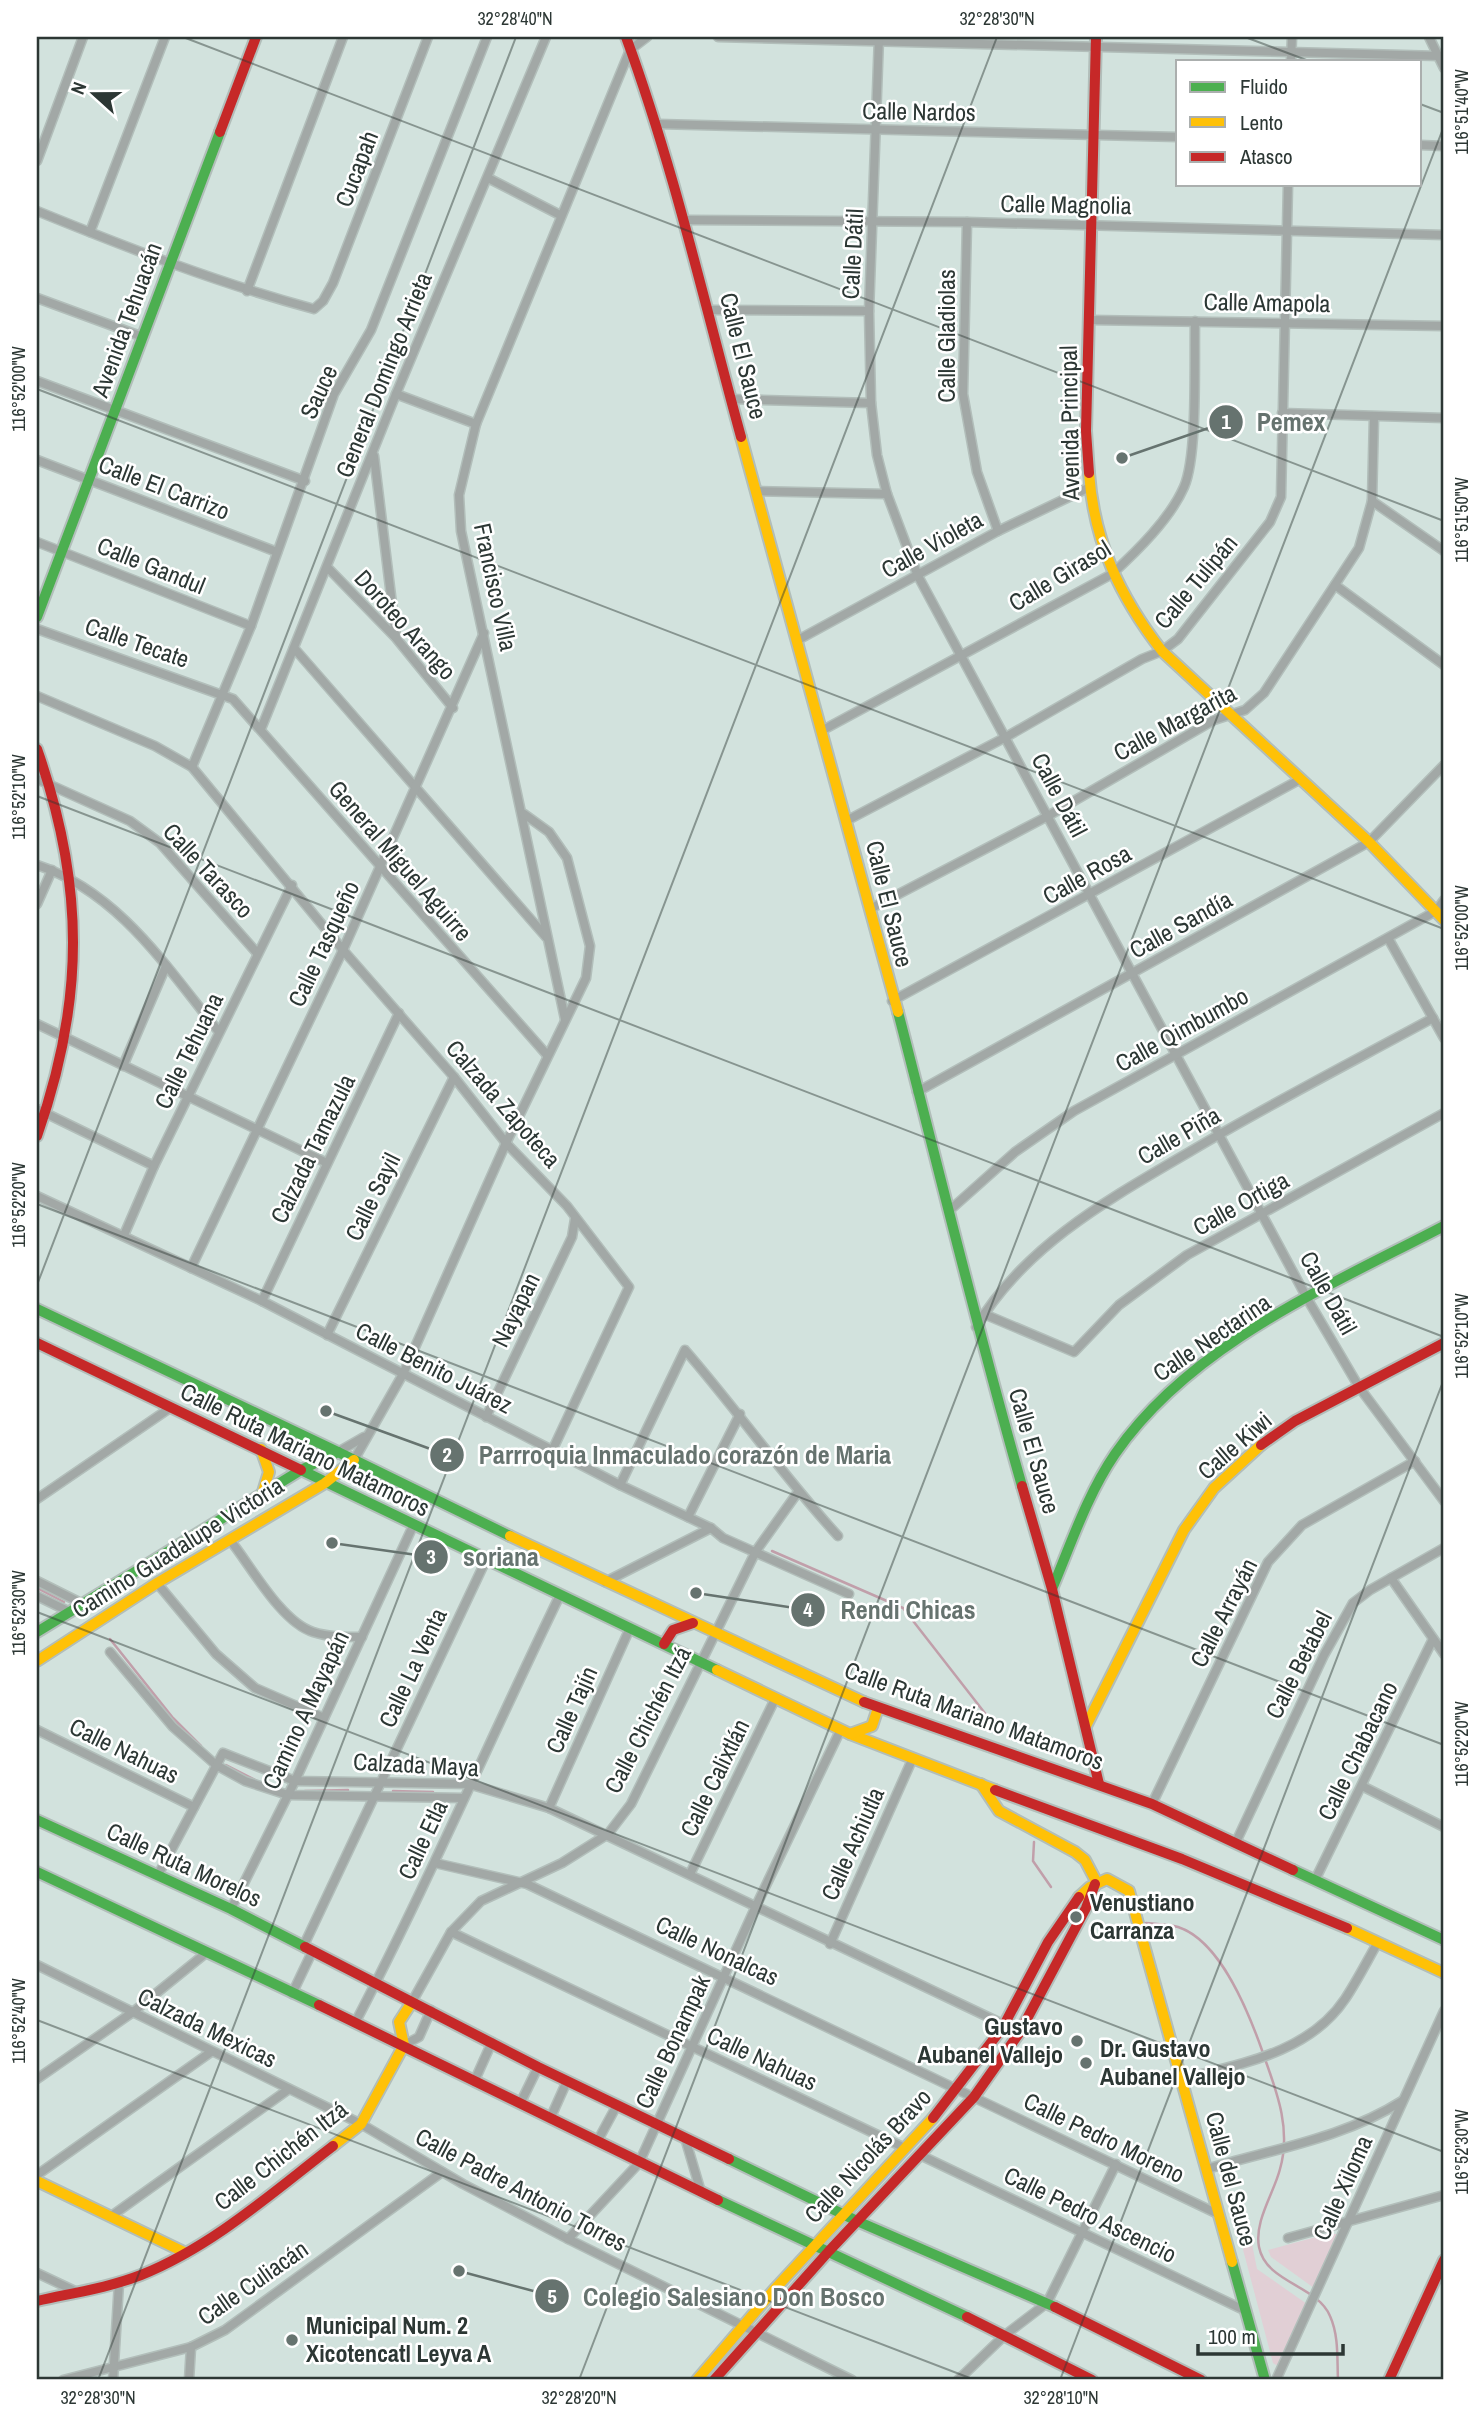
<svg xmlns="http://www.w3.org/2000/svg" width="1481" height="2417" font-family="'Archivo Narrow',sans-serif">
	<rect width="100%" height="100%" fill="#d2e2dd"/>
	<g fill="#e1cfd5">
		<polygon points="1327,2234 1338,2234 1314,2288 1271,2257 1268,2250"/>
		<polygon points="1251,2239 1257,2269 1307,2304 1281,2363 1276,2365 1273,2363 1241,2242"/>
	</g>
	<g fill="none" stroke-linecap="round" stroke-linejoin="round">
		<g stroke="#c19faa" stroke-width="2.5">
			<polyline points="772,1551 903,1608 998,1730"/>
			<polyline points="37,1588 64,1602"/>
			<polyline points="110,1639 173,1718 201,1746"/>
			<polyline points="226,1765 257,1781"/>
			<polyline points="267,1784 276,1786"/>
			<polyline points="305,1791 348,1790"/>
			<polyline points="393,1791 433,1792"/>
			<polyline points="1034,1842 1033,1861 1051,1887"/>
			<path d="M1146,1923C1156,1924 1168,1924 1178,1927C1221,1941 1249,2013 1263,2053"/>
			<path d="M1265,2059C1278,2095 1291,2131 1280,2169C1274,2193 1254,2221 1259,2247C1266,2283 1317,2285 1330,2316C1339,2336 1337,2359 1338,2380"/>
		</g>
		<defs>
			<g id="street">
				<polyline points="718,37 1440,56"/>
				<polyline points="879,37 869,311 871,403 877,455 887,494 918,576 1308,1300 1359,1387 1444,1501"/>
				<polyline points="1429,37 1444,68"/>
				<polyline points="1291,61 1292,37"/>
				<polyline points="658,124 1178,137"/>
				<polyline points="1420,145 1444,146"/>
				<polyline points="37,161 83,37"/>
				<polyline points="488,178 560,215"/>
				<path d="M37,211C128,248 218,283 314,309L323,301L333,283L428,37"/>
				<polyline points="686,220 967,222 1444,235"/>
				<polyline points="967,222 963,394 977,472 998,531"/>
				<polyline points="90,232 165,37"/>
				<polyline points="247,291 343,37"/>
				<polyline points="37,298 143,337"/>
				<polyline points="710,310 869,311"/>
				<polyline points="1090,320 1444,326"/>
				<polyline points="37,381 305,481"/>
				<polyline points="396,394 476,424"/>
				<polyline points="731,399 871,403"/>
				<polyline points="1282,413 1444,418"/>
				<polyline points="374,456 396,637"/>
				<polyline points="37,460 277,552"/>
				<polyline points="755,491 887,494"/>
				<polyline points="1372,501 1444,551"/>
				<polyline points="37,542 251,626"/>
				<polyline points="328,568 396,638 453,708"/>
				<polyline points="1335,585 1444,665"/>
				<polyline points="37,629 233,699 547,1055"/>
				<polyline points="796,641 998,531 1090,487"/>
				<polyline points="294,648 546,937"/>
				<polyline points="37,696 155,746 192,767 343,950 454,1077 506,1143 567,1206 629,1287 552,1451"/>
				<polyline points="261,729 396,394 546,37"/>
				<path d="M823,730L1112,574C1137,551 1170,519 1184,487C1198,455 1194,360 1195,321"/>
				<polyline points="192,767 251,626 334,394 371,330 487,37"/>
				<polyline points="37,779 130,821 160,843 257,953"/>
				<polyline points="846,821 1006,737 1142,659 1162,651 1178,639 1270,522 1281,497 1288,184"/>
				<path d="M37,865C119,892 167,968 219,1032"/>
				<polyline points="37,904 52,870"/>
				<polyline points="870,909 1048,816 1214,720 1245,710 1264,693 1359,548 1372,501 1374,417"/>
				<polyline points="1388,938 1444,1038"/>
				<polyline points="892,1001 1299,780"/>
				<polyline points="565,1019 461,531 459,495 476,424 630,50 647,37"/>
				<polyline points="37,1024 327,1163"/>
				<polyline points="123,1066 166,966"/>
				<polyline points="917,1092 1369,842 1444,765"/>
				<polyline points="37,1109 154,1166"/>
				<polyline points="37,1196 262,1301 620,1485 711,1528 723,1538 849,1594"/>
				<polyline points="950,1210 1015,1152 1074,1111 1436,911 1444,900"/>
				<polyline points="124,1235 154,1166 292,885"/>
				<polyline points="191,1268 343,950 484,633"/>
				<polyline points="262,1301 399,1013"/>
				<polyline points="984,1314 1074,1352 1119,1305 1187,1255 1444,1113"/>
				<path d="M976,1327C1026,1244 1111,1198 1191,1151C1270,1104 1352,1062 1433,1018"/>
				<polyline points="327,1335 454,1077"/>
				<polyline points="486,1417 572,1237 575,1219"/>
				<polyline points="338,1452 364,1437"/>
				<polyline points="354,1460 403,1374 506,1143 586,978 590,946 567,858 549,832 524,814"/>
				<path d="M620,1485L685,1350C738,1411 784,1477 838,1536"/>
				<polyline points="37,1499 170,1408"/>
				<polyline points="688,1517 740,1414"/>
				<path d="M230,1540C251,1566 281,1622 313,1632C328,1637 346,1637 362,1637"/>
				<polyline points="1391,1578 1444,1654"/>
				<polyline points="37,1581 83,1604"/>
				<polyline points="605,1582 711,1528"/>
				<polyline points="157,1583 216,1654 255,1688 324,1718"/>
				<polyline points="37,1596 70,1612"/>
				<polyline points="110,1652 173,1727 216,1765 245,1781 288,1795 464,1798"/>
				<polyline points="37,1730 194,1807"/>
				<polyline points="1362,1786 1444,1827"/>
				<polyline points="1152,1804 1268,1562 1302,1525 1415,1461"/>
				<polyline points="549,1808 630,1628"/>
				<polyline points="1236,1842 1324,1655 1353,1603 1370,1590 1444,1548"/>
				<polyline points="435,1863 527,1884 1218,2214"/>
				<polyline points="690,1874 775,1699"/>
				<polyline points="158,1875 223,1753 295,1781 469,1784 549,1808 1005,2025"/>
				<polyline points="1316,1878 1433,1639"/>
				<polyline points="231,1909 295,1781 413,1526"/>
				<polyline points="451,1932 905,2148"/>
				<polyline points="830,1944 912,1760"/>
				<polyline points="304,1945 486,1560"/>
				<polyline points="37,1965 361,2124 463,2184 568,2239 852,2380"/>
				<polyline points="292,1994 313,1950"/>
				<polyline points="412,2002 451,1932 481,1901 562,1863 608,1834 631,1804 756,1551 798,1492"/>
				<path d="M355,2023C428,1883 491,1737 560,1595"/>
				<polyline points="404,2045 419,2037 431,2010"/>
				<polyline points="37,2079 133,2012 206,1953"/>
				<path d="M1182,2079C1240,2064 1309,2053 1345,1999C1357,1981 1367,1961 1378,1942"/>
				<polyline points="474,2082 492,2042"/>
				<polyline points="520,2104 538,2067"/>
				<polyline points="550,2119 567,2081"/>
				<polyline points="685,2138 701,2192"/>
				<polyline points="597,2142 617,2105"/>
				<polyline points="920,2155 1244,2310"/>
				<path d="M1207,2169C1273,2149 1344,2138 1402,2101"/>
				<polyline points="37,2175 211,2052"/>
				<polyline points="110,2217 289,2089"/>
				<polyline points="1288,2238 1444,2195"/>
				<polyline points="568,2239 639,2163 756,1906 841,1729"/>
				<polyline points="37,2273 75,2291"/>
				<polyline points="63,2380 191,2347 225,2330 442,2172"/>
				<polyline points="113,2380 119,2283"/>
				<polyline points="189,2380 191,2347"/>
				<polyline points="958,2380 1005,2335 1047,2303 1116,2164"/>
				<polyline points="1276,2380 1444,2011"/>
			</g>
			<g id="fast">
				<polyline points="37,617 220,132"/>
				<path d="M898,1012C939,1170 977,1329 1022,1486"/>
				<polyline points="37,1309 338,1452"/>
				<polyline points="301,1470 717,1670"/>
				<path d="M1052,1589C1071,1544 1087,1495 1115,1454C1191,1344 1329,1286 1444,1226"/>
				<polyline points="37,1632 301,1470 338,1452 510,1536"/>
				<polyline points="37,1820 231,1909 305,1947"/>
				<polyline points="1293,1870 1444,1940"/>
				<polyline points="37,1872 319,2005"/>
				<polyline points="729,2159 857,2221 1055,2307"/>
				<polyline points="718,2200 967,2317"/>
				<polyline points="1232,2262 1265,2380"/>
			</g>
			<g id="slow">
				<polyline points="741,437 898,1012"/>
				<path d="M1089,473C1094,542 1120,597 1162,651L1369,842L1444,920"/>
				<polyline points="261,1449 269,1472 262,1495"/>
				<polyline points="510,1536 864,1702"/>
				<polyline points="37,1661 157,1583 325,1483 354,1460"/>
				<polyline points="717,1670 850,1734 995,1790"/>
				<polyline points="1086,1726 1184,1530 1214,1488 1261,1445"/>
				<polyline points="850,1734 872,1726 878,1708"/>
				<polyline points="981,1784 999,1811 1075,1852 1085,1860 1096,1881"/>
				<polyline points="1079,1897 1090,1887 1107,1879 1129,1891 1232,2262"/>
				<polyline points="1347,1928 1444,1973"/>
				<polyline points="333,2146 361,2124 404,2045 399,2022 412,2002"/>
				<polyline points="37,2181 186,2253"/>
				<polyline points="697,2380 773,2291 933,2118"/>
			</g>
			<g id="jam">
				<path d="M626,37C674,168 704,302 741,437"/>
				<polyline points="220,132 256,37"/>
				<polyline points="1089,473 1086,431 1096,37"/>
				<path d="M37,749C85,885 85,1000 37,1136"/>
				<polyline points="37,1343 301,1470"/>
				<polyline points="1261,1445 1295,1421 1444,1343"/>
				<polyline points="1022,1486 1052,1589 1099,1784"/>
				<polyline points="664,1644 673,1630 693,1623"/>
				<polyline points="864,1702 1152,1804 1293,1870"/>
				<polyline points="995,1790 1182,1859 1347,1928"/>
				<polyline points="305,1947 538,2067 729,2159"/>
				<polyline points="319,2005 718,2200"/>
				<polyline points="933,2118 1003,2027 1048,1942 1079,1897"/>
				<path d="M37,2301C72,2293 108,2288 141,2275C213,2246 273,2192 333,2146"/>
				<polyline points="1055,2307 1201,2380"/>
				<polyline points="967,2317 1092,2380"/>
				<polyline points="714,2380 829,2251 974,2097 1020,2032 1086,1908 1095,1884"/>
				<polyline points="1389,2380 1444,2260"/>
			</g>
		</defs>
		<use href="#street" stroke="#b2beba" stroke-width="11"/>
		<use href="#fast" stroke="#b2beba" stroke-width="14"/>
		<use href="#slow" stroke="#b2beba" stroke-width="14"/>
		<use href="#jam" stroke="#b2beba" stroke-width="14"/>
		<use href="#street" stroke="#a2a8a6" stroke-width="8"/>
		<use href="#fast" stroke="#4caf50" stroke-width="10"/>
		<use href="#slow" stroke="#ffc107" stroke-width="10"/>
		<use href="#jam" stroke="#c62828" stroke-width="10"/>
	</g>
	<path fill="none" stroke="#2c3734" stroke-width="2" stroke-opacity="0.45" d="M183,37L1444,521M1245,37L1309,61M1420,104L1444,113M37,389L1444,929M37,796L1444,1337M37,1204L1444,1745M37,1285L516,37M37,1612L1444,2152M37,2020L975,2380M98,2380L997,37M579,2380L1444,126M1060,2380L1444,1379"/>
	<g fill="#66736f" stroke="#fff" stroke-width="2.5">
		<circle cx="1076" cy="1917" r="7"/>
		<circle cx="1077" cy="2041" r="7"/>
		<circle cx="1086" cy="2063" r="7"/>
		<circle cx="292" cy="2340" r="7"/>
	</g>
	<g text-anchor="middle" stroke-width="5" stroke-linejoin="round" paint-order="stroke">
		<g font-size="24" fill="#2c3734" stroke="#fff">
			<text transform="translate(919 112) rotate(1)" y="8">Calle Nardos</text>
			<text transform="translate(357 169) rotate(-69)" y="8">Cucapah</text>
			<text transform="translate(1066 205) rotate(1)" y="8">Calle Magnolia</text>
			<text transform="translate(853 254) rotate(-87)" y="8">Calle Dátil</text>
			<text transform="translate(1267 303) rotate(1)" y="8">Calle Amapola</text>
			<text transform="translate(127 320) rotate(-70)" y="8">Avenida Tehuacán</text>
			<text transform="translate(947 336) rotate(-90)" y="8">Calle Gladiolas</text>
			<text transform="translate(743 356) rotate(76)" y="8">Calle El Sauce</text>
			<text transform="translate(384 375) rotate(-68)" y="8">General Domingo Arrieta</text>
			<text transform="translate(319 392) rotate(-65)" y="8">Sauce</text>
			<text transform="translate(1070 423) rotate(-91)" y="8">Avenida Principal</text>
			<text transform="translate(164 488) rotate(21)" y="8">Calle El Carrizo</text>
			<text transform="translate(932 545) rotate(-29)" y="8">Calle Violeta</text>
			<text transform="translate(151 566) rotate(22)" y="8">Calle Gandul</text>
			<text transform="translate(1060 576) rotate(-31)" y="8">Calle Girasol</text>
			<text transform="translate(1196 582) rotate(-50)" y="8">Calle Tulipán</text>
			<text transform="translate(495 587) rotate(78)" y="8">Francisco Villa</text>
			<text transform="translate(405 625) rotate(48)" y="8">Doroteo Arango</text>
			<text transform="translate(137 643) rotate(19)" y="8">Calle Tecate</text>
			<text transform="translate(1175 723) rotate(-28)" y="8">Calle Margarita</text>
			<text transform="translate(1059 795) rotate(62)" y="8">Calle Dátil</text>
			<text transform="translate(400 861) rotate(49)" y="8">General Miguel Aguirre</text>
			<text transform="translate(208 871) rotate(47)" y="8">Calle Tarasco</text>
			<text transform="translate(1087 875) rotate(-29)" y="8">Calle Rosa</text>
			<text transform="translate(889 904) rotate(76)" y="8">Calle El Sauce</text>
			<text transform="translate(1181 925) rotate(-29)" y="8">Calle Sandía</text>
			<text transform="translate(324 944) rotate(-65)" y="8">Calle Tasqueño</text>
			<text transform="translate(1182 1030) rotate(-29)" y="8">Calle Qimbumbo</text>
			<text transform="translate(189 1051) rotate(-64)" y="8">Calle Tehuana</text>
			<text transform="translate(503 1104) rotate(49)" y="8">Calzada Zapoteca</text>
			<text transform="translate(1179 1136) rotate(-30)" y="8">Calle Piña</text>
			<text transform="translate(313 1149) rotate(-64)" y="8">Calzada Tamazula</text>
			<text transform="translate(373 1197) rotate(-64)" y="8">Calle Sayil</text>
			<text transform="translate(1241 1204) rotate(-29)" y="8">Calle Ortiga</text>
			<text transform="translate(1328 1293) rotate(61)" y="8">Calle Dátil</text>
			<text transform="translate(516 1310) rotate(-64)" y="8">Nayapan</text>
			<text transform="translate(1212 1338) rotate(-34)" y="8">Calle Nectarina</text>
			<text transform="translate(434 1368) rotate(27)" y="8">Calle Benito Juárez</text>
			<text transform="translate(1235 1446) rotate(-41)" y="8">Calle Kiwi</text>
			<text transform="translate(305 1450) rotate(26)" y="8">Calle Ruta Mariano Matamoros</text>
			<text transform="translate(1034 1451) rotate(74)" y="8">Calle El Sauce</text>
			<text transform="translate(178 1548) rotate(-32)" y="8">Camino Guadalupe Victoria</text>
			<text transform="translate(1224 1613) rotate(-63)" y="8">Calle Arrayán</text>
			<text transform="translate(1299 1665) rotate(-63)" y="8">Calle Betabel</text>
			<text transform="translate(413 1668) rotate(-65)" y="8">Calle La Venta</text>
			<text transform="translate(306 1710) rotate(-65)" y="8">Camino A Mayapán</text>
			<text transform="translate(572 1710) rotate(-66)" y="8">Calle Tajín</text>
			<text transform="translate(974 1716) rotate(20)" y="8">Calle Ruta Mariano Matamoros</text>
			<text transform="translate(648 1720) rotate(-63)" y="8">Calle Chichén Itzá</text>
			<text transform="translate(124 1751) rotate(26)" y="8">Calle Nahuas</text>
			<text transform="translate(1358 1751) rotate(-64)" y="8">Calle Chabacano</text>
			<text transform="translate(416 1765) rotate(3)" y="8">Calzada Maya</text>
			<text transform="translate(715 1778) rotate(-64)" y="8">Calle Calixtlán</text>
			<text transform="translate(423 1840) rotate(-65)" y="8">Calle Etla</text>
			<text transform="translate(853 1844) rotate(-66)" y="8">Calle Achiutla</text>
			<text transform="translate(184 1865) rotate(25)" y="8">Calle Ruta Morelos</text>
			<text transform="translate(717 1951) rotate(25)" y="8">Calle Nonalcas</text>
			<text transform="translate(207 2028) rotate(26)" y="8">Calzada Mexicas</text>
			<text transform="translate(673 2042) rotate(-65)" y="8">Calle Bonampak</text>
			<text transform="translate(762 2059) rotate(25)" y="8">Calle Nahuas</text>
			<text transform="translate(1104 2138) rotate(26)" y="8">Calle Pedro Moreno</text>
			<text transform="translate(281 2156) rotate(-38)" y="8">Calle Chichén Itzá</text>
			<text transform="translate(868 2156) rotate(-47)" y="8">Calle Nicolás Bravo</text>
			<text transform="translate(1231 2179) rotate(75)" y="8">Calle del Sauce</text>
			<text transform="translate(1343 2188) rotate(-66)" y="8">Calle Xiloma</text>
			<text transform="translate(521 2190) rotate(28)" y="8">Calle Padre Antonio Torres</text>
			<text transform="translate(1090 2215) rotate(26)" y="8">Calle Pedro Ascencio</text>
			<text transform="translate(253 2283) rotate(-35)" y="8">Calle Culiacán</text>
		</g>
		<g font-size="24" font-weight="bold" fill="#2c3734" stroke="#fff" text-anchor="start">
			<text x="1090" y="1911">Venustiano<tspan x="1090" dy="28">Carranza</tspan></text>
			<text x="1063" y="2035" text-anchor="end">Gustavo<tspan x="1063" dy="28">Aubanel Vallejo</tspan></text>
			<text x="1100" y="2057">Dr. Gustavo<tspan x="1100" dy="28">Aubanel Vallejo</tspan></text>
			<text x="306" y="2334">Municipal Num. 2<tspan x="306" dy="28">Xicotencatl Leyva A</tspan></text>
		</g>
	</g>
	<path fill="none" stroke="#66736f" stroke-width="2.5" d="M1122 458L1226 422M326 1411L447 1455M332 1543L431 1557M696 1593L808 1610M459 2271L552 2296"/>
	<g fill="#66736f" stroke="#fff" stroke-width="2.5">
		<circle cx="1122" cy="458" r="7"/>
		<circle cx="326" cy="1411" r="7"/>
		<circle cx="332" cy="1543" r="7"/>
		<circle cx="696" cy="1593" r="7"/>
		<circle cx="459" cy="2271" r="7"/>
		<circle cx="1226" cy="422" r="18"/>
		<circle cx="447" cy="1455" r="18"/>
		<circle cx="431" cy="1557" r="18"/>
		<circle cx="808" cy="1610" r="18"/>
		<circle cx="552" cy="2296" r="18"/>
	</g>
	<g font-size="21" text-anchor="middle" font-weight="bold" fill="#fff">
		<text x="1226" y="429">1</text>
		<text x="447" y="1462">2</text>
		<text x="431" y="1564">3</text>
		<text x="808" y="1617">4</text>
		<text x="552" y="2304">5</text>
	</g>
	<g font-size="26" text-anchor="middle" font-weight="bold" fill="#66736f" stroke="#fff" stroke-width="5" stroke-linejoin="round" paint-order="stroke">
		<text x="1291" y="431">Pemex</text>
		<text x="685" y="1464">Parrroquia Inmaculado corazón de Maria</text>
		<text x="501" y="1566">soriana</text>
		<text x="908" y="1619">Rendi Chicas</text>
		<text x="734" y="2306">Colegio Salesiano Don Bosco</text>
	</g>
	<rect width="1481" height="2417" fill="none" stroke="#ffffff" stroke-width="77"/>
	<rect x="1176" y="60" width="245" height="126" fill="#ffffff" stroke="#abafae" stroke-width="2"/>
	<rect x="1190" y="82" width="35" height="10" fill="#4caf50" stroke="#abafae" stroke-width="2"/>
	<text x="1240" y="94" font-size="21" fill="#2c3734">Fluido</text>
	<rect x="1190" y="117" width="35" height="10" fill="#ffc107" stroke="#abafae" stroke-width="2"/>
	<text x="1240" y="130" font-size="21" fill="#2c3734">Lento</text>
	<rect x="1190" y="152" width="35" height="10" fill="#c62828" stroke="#abafae" stroke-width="2"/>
	<text x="1240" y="164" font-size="21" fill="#2c3734">Atasco</text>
	<g transform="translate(94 94) rotate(291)" stroke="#ffffff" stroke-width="5" paint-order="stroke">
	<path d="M0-5L12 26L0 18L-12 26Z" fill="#2c3734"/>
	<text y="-10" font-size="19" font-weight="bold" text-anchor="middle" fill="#2c3734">N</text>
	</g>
	<path d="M1198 2344v10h145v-10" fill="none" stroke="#2c3734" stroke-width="3.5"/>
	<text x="1208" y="2344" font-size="21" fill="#2c3734" stroke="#ffffff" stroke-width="5" paint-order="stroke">100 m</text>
	<rect x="38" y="38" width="1404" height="2340" fill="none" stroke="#2c3734" stroke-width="2.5"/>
	<g font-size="18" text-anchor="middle" fill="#2c3734">
		<text x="515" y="25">32°28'40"N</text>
		<text x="997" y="25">32°28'30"N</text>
		<text transform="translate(1462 112) rotate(-90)" y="6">116°51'40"W</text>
		<text transform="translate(19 389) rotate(-90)" y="6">116°52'00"W</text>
		<text transform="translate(1462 520) rotate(-90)" y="6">116°51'50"W</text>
		<text transform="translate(19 797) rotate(-90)" y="6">116°52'10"W</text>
		<text transform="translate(1462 928) rotate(-90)" y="6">116°52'00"W</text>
		<text transform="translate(19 1205) rotate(-90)" y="6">116°52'20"W</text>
		<text transform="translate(1462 1336) rotate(-90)" y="6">116°52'10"W</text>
		<text transform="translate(19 1613) rotate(-90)" y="6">116°52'30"W</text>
		<text transform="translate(1462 1744) rotate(-90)" y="6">116°52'20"W</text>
		<text transform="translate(19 2021) rotate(-90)" y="6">116°52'40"W</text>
		<text transform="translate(1462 2152) rotate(-90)" y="6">116°52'30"W</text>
		<text x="98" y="2404">32°28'30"N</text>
		<text x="579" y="2404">32°28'20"N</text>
		<text x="1061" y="2404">32°28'10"N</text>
	</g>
</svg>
